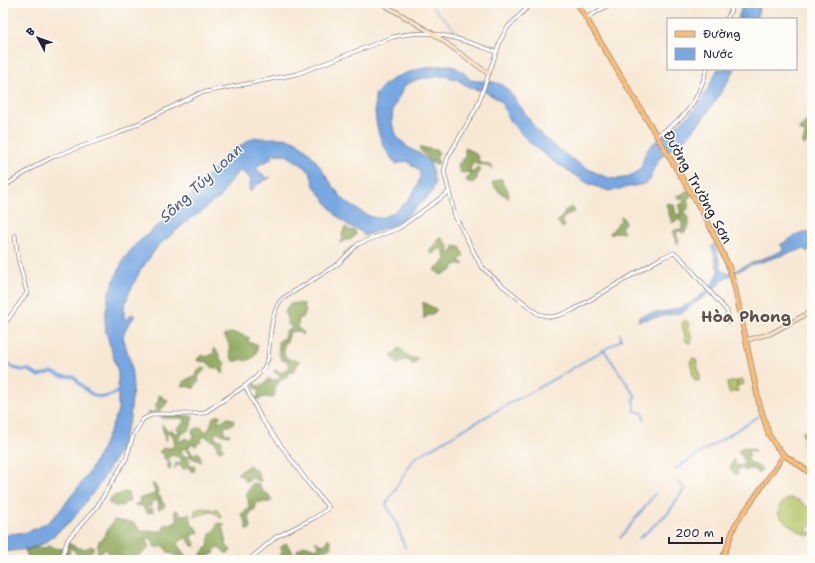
<svg xmlns="http://www.w3.org/2000/svg" width="815" height="563" font-family="'Shantell Sans',sans-serif">
	<rect width="100%" height="100%" fill="#fdfcf7"/>
	<filter id="ink" filterUnits="userSpaceOnUse"><feTurbulence type="fractalNoise" baseFrequency=".025" numOctaves="2"/><feDisplacementMap in="SourceGraphic" scale="8" xChannelSelector="R" yChannelSelector="G"/><feConvolveMatrix kernelMatrix="1 2 1 2 8 2 1 2 1" color-interpolation-filters="sRGB"/></filter>
	<filter id="wash" filterUnits="userSpaceOnUse"><feTurbulence type="fractalNoise" baseFrequency=".012" numOctaves="4" result="noise"/><feDisplacementMap in="SourceGraphic" scale="16" xChannelSelector="R" yChannelSelector="G"/><feGaussianBlur stdDeviation="0.9" result="paint"/><feColorMatrix in="noise" values="0 0 0 0 0 0 0 0 0 0 0 0 0 0 0 0 0 1.4 0 .05"/><feComposite in="paint" operator="in"/></filter>
	<g filter="url(#wash)">
		<rect width="100%" height="100%" fill="#f7e8d3"/>
		<g fill="#b5c669" stroke="#6c7452">
			<polygon points="685,320 688,322 692,339 692,342 689,343 686,341 682,323"/>
			<polygon points="693,358 696,360 700,377 700,380 697,381 694,379 690,361"/>
			<polygon points="743,380 744,384 737,386 738,391 729,393 727,383 736,381 737,385 737,381"/>
			<path d="M791,498L798,500L812,510V523L805,532H812V535C810,535 808,536 806,535C801,534 783,521 780,517C775,508 783,500 791,498Z"/>
			<polygon points="203,508 217,510 222,516 221,519 215,513 210,512 195,517 195,510"/>
		</g>
		<g fill="#90ab5d" stroke="#59664c">
			<polygon points="807,121 809,122 806,124 808,128 812,131 812,138 805,145 802,144 805,135 803,131 799,131 799,128"/>
			<polygon points="420,147 436,150 439,152 436,158 439,162 438,164 433,164 420,150"/>
			<polygon points="465,148 475,153 479,158 478,159 480,162 492,166 493,169 483,164 479,165 473,163 470,169 474,173 476,168 479,167 481,169 477,175 477,179 473,183 467,182 466,179 470,176 470,172 461,173 458,167 459,162 461,164 463,162 461,159 465,159"/>
			<polygon points="499,179 502,179 503,185 508,189 508,192 509,195 508,198 497,190 492,183"/>
			<polygon points="686,191 690,191 691,196 687,200 690,207 684,213 689,219 689,226 684,233 679,231 676,232 679,242 677,244 673,232 675,230 682,229 682,223 680,220 677,220 672,223 666,205 667,203 674,205 676,214 680,215 680,204 684,203 684,200 677,197 678,195 681,195"/>
			<polygon points="572,207 574,209 574,213 572,212 563,218 562,221 565,226 562,228 557,221 564,215 564,211"/>
			<polygon points="621,216 624,219 625,223 621,228 624,231 623,233 616,232 611,235 610,233 621,220"/>
			<polygon points="345,227 349,230 355,231 356,235 350,240 345,240 342,243 340,242 343,239 342,234"/>
			<polygon points="439,238 443,239 446,245 448,245 449,248 448,254 452,252 454,246 460,247 464,256 459,261 464,264 462,265 458,264 454,265 453,269 450,272 447,272 441,275 434,270 446,260 442,248 432,254 429,252"/>
			<path d="M423,302L437,310C433,315 428,314 424,319Z"/>
			<path d="M297,303L305,304L303,306L306,311L303,317L298,319L299,321L297,327L304,333L303,335L297,331L290,332L287,342H284V354L288,359L300,361L293,372L289,373C287,378 286,379 280,380L275,388V394L273,398L264,397L259,399H255L258,396L259,390L254,387V383L257,386L263,385L269,378L271,381L282,378L274,372L275,370H277L281,373L289,368L290,366L287,361L282,360L279,354L278,342L284,338L286,331L293,328L288,324L285,312L289,304Z"/>
			<path d="M231,333C238,333 243,335 250,338L248,340L250,343L257,344C258,354 254,359 245,361L242,359L238,361H233L230,355L229,344L224,335Z"/>
			<polygon points="214,348 219,354 219,357 225,363 223,374 218,368 213,368 207,362 198,361 197,359 202,355 207,357 214,353"/>
			<polygon points="399,348 411,358 418,358 414,365 409,361 405,360 398,364 391,356"/>
			<polygon points="202,367 207,368 198,377 199,382 195,384 195,387 193,389 190,387 183,386 182,384 187,379 197,376 196,372"/>
			<polygon points="159,395 163,397 161,399 166,399 168,401 163,408 160,407 160,412 147,414 147,413 154,412 156,409 155,407 158,401"/>
			<polygon points="161,415 193,416 190,429 182,434 178,440 181,441 186,438 191,441 192,437 195,435 192,433 193,430 200,427 207,432 210,427 213,417 219,415 221,416 218,419 219,422 227,418 233,419 234,423 229,426 225,426 224,431 225,434 230,434 229,436 223,435 218,432 215,433 215,439 218,439 222,441 221,446 224,449 220,451 218,450 215,441 212,441 205,436 202,438 201,442 198,443 196,446 192,444 188,447 193,455 198,452 200,455 201,462 188,456 190,454 185,448 181,450 183,456 186,456 190,461 188,464 190,466 194,465 195,471 191,471 188,467 185,467 184,470 182,467 178,465 174,469 176,463 181,463 181,458 171,455 168,460 171,464 170,470 168,469 168,462 164,458 164,455 159,452 163,448 172,448 175,444 173,436 168,433 166,434 167,439 165,441 162,424 165,429 169,431 172,429 174,433 178,433 179,431 177,428 185,422 182,418 162,418"/>
			<polygon points="804,431 812,433 812,439 809,446 803,444 805,440 802,434"/>
			<polygon points="745,447 755,450 755,451 749,450 748,452 750,454 748,456 748,461 762,469 758,474 754,469 749,469 744,471 743,467 737,470 738,475 736,475 730,469 733,460 734,460 735,464 738,466 744,465 743,458 739,452 740,449"/>
			<polygon points="249,465 258,472 261,481 255,480 253,478 250,478 248,481 245,481 241,475 238,475 238,473"/>
			<path d="M153,483L157,488L158,496L161,497L162,502L165,504L164,507L158,509L159,505L157,501L154,500L151,503V506L145,507L146,509L152,508L153,512L148,513L142,506L134,505L140,502L139,498C145,498 149,495 155,494L154,489L152,484Z"/>
			<polygon points="252,483 258,484 264,493 268,494 272,500 270,502 257,502 255,509 251,512 249,517 251,527 249,530 246,529 246,523 241,514 249,509 248,499 246,495"/>
			<path d="M124,492L128,493L130,502H125L123,506L118,505L117,507L108,503C113,493 116,497 124,492Z"/>
			<polygon points="177,510 181,515 189,514 191,518 192,526 196,527 199,532 191,536 196,546 192,546 187,538 183,539 177,544 185,555 184,560 176,560 175,555 169,553 163,546 158,548 154,547 152,538 147,539 149,548 133,560 115,554 114,558 118,560 102,560 100,559 109,553 106,549 98,554 97,549 99,541 104,536 114,520 134,523 141,531 163,531 164,525 178,521 174,512"/>
			<path d="M218,523L225,524L222,528L224,532L226,545L231,550L229,553H225L219,548H215L214,554H211L209,558L201,560C200,553 202,551 208,547L210,533L214,532Z"/>
			<polygon points="328,538 332,542 329,545 331,545 331,548 318,552 313,550 307,553 304,556 296,551 305,545 315,549 319,547 315,541 319,544 324,545 327,542"/>
			<path d="M68,543C75,546 83,552 91,546L95,548L88,554H81V557L78,556L72,548L69,549L70,553L64,555Z"/>
			<polygon points="286,543 298,560 286,560 280,554 283,550 280,548"/>
			<polygon points="50,545 55,548 63,549 59,560 56,560 53,554 41,560 31,560 31,558 28,558 25,550 38,547 42,548 41,550"/>
		</g>
		<g fill="#77a8e2" stroke="#4c658e">
			<polygon points="743,3 761,3 756,19 738,19"/>
			<path d="M451,65L463,72L470,80C479,82 491,80 500,84C511,89 528,119 536,129C549,145 594,177 615,179C621,179 629,177 635,173C645,166 641,162 646,153C647,149 652,144 656,141C665,132 677,126 687,117C701,105 709,86 718,69H735C722,92 708,113 691,133C673,154 659,147 650,180L644,184L609,191L589,184L550,159L529,142L509,120L501,101L484,91L470,88L456,79L444,76L418,79L405,85L393,109L392,120L393,127L398,138L409,148L420,154L430,162L435,183L431,194L407,216L396,224L364,236L362,232L349,226L336,215L314,186L310,172L299,163L286,155L280,154L271,155L273,158L259,165L256,169L267,178L271,177L258,184L251,191L249,190L251,180L246,174L239,171L227,185L220,198L209,204L202,212L192,217L157,247L140,271L130,291L124,307V319L126,320L132,314L135,316L126,328L123,337L131,364L133,388L130,418L119,452L101,482L73,519L45,543L28,549L3,552V537L10,534L28,532L47,523L58,513L87,476L103,447L118,411V372L106,332L105,318L109,292L123,260L135,245L175,211L203,184L204,178L224,161L228,154L254,137C268,141 285,134 298,143C315,154 326,178 338,193C343,200 349,204 357,209C362,212 369,217 376,218C387,219 400,208 407,201C414,192 421,183 420,171L407,161L396,164C382,147 377,134 375,111C375,106 375,100 375,95C379,91 383,85 388,82C406,70 430,66 451,65Z"/>
			<path d="M800,233H812V248L807,252L805,249H803L751,265L727,277L708,294L683,312L638,321L639,317C650,312 664,313 676,309C690,306 717,286 718,271L712,247L713,245H715L722,271L727,273H730L744,266L782,251L783,248L780,245Z"/>
		</g>
		<g fill="none" stroke-linecap="round" stroke-linejoin="round">
			<polyline stroke="#77a8e2" stroke-width="1" points="429,3 459,34"/>
			<g stroke="#77a8e2" stroke-width="2">
				<polyline points="604,350 636,397 633,399 635,411 643,413 644,419"/>
				<polyline points="571,369 621,340 620,334"/>
				<polyline points="522,397 570,370"/>
				<polyline points="457,433 521,397"/>
				<polyline points="675,469 759,416"/>
				<polyline points="670,510 685,488 677,482"/>
				<polyline points="398,526 386,504 413,460 418,456 456,434"/>
				<polyline points="398,527 405,548"/>
				<polyline points="648,531 670,511"/>
				<polyline points="620,538 655,494"/>
				<polyline points="639,538 647,532"/>
			</g>
			<path stroke="#77a8e2" stroke-width="3" d="M3,360L13,368L22,370H29L38,376L52,372L61,376L74,377C87,393 100,406 121,389"/>
		</g>
	</g>
	<g filter="url(#ink)">
		<g fill="none" stroke-linecap="round" stroke-linejoin="round">
			<defs>
				<g id="tertiary">
					<polyline points="532,3 507,28 501,39 477,107 448,157 444,171 455,216 481,266 498,282 538,314 551,317 560,315 573,310 663,257 674,253 680,257 727,311 729,321"/>
					<polyline points="586,18 612,3"/>
					<polyline points="727,19 734,3"/>
					<path d="M658,135C666,130 674,124 681,118C694,106 702,86 707,69"/>
					<path d="M3,187L39,164L55,156L119,133L200,93L297,74L393,37C432,27 459,39 497,52"/>
					<polyline points="3,326 27,293 18,258 15,235"/>
					<polyline points="245,386 261,418 309,484 329,508 314,518 276,537 249,560"/>
					<path d="M61,560L68,539L96,508L126,459L133,436L143,419L154,414H191L204,413L245,386L256,377L264,368L268,359C270,342 270,312 282,299L338,264L358,244L399,228L449,192"/>
				</g>
				<g id="secondary">
					<polyline points="381,3 389,7"/>
					<polyline points="388,7 432,33 489,74"/>
					<polyline points="746,340 770,334 812,311"/>
				</g>
				<polyline id="primary" points="721,560 726,550 735,525 784,455"/>
				<polyline id="trunk" points="577,3 706,218 729,267 735,288 759,403 769,435 776,446 784,455 812,474"/>
			</defs>
			<use href="#tertiary" stroke="#8c8587" stroke-width="4.5"/>
			<use href="#secondary" stroke="#8c8587" stroke-width="5"/>
			<use href="#primary" stroke="#8c8587" stroke-width="5.5"/>
			<use href="#trunk" stroke="#8c8587" stroke-width="6"/>
			<use href="#tertiary" stroke="#fff" stroke-width="3"/>
			<use href="#secondary" stroke="#fee4c6" stroke-width="3.5"/>
			<use href="#primary" stroke="#fdbc70" stroke-width="4"/>
			<use href="#trunk" stroke="#fdbc70" stroke-width="4.5"/>
		</g>
	</g>
	<g text-anchor="middle" stroke-width="3" stroke-linejoin="round" paint-order="stroke">
		<g font-size="14" fill="#22223b" stroke="#fdfcf7">
			<text transform="translate(698 187) rotate(61)" y="5">Đường Trường Sơn</text>
		</g>
		<g font-size="15" font-style="italic" fill="#44587e" stroke="#fdfcf7">
			<text transform="translate(201 183) rotate(-43)" y="5">Sông Túy Loan</text>
		</g>
		<g font-size="16" font-weight="bold" fill="#624e4a" stroke="#fdfcf7">
			<text x="746" y="322">Hòa Phong</text>
		</g>
	</g>
	<rect width="815" height="563" fill="none" stroke="#fdfcf7" stroke-width="16"/>
	<rect x="667" y="18" width="130" height="52" fill="#fdfcf7" stroke="#a5a5ac"/>
	<rect x="675" y="31" width="20" height="6" fill="#fdbc70" stroke="#a5a5ac"/>
	<text x="703" y="38" font-size="12" fill="#22223b">Đường</text>
	<rect x="675" y="48" width="20" height="12" fill="#77a8e2" stroke="#a5a5ac"/>
	<text x="703" y="58" font-size="12" fill="#22223b">Nước</text>
	<g transform="translate(38 38) rotate(311)" stroke="#fdfcf7" stroke-width="3" paint-order="stroke">
	<path d="M0-3L7 15L0 10L-7 15Z" fill="#22223b"/>
	<text y="-6" font-size="11" font-weight="bold" text-anchor="middle" fill="#22223b">B</text>
	</g>
	<path d="M669 537v6h53v-6" fill="none" stroke="#22223b" stroke-width="2"/>
	<text x="675" y="537" font-size="12" fill="#22223b" stroke="#fdfcf7" stroke-width="3" paint-order="stroke">200 m</text>
</svg>
